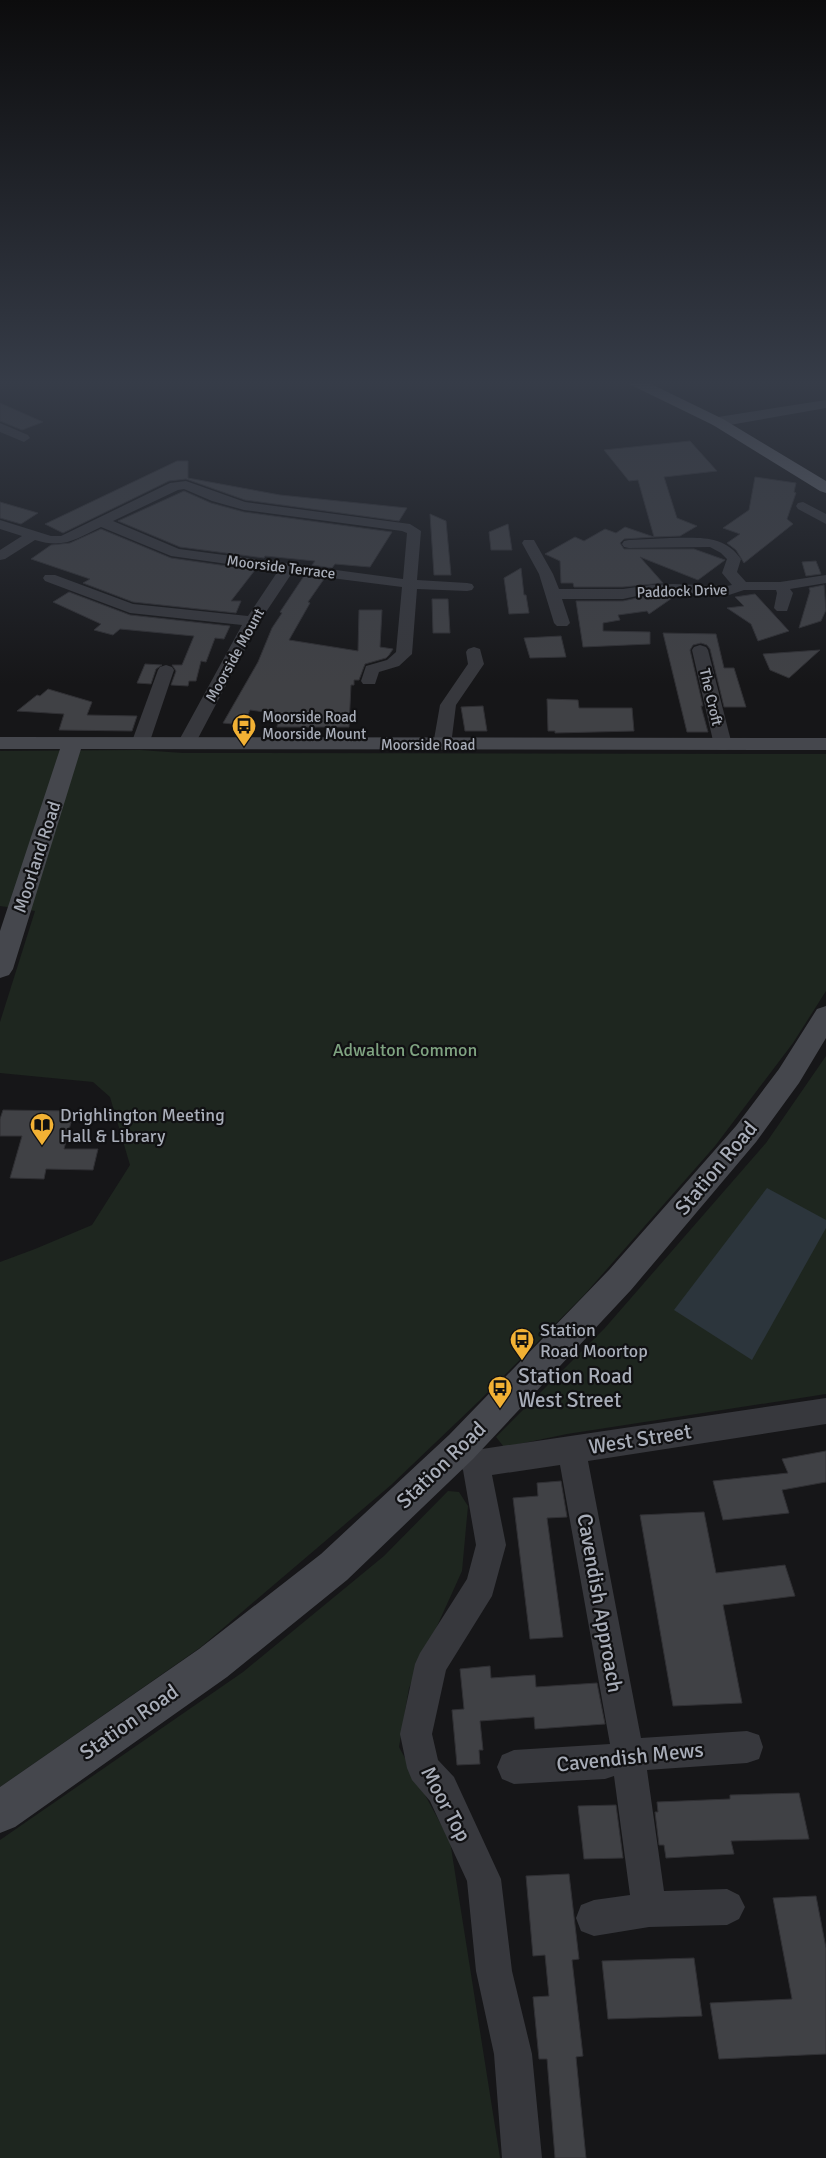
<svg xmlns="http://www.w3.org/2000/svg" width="826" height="2158" font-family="Signika,sans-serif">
	<rect width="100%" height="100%" fill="#161618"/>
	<g fill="#1e261f">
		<polygon points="140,750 183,753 826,754 826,991 793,1043 715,1146 585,1294 479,1401 391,1485 201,1647 0,1787 0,1262 35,1249 92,1225 130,1165 110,1097 93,1082 0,1073 0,1022 35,911 0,906 0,751"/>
		<polygon points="826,1056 826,1394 567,1434 504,1447 496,1437 604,1329 766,1143"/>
		<polygon points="448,1491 459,1492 468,1506 462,1571 409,1688 399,1747 450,1841 500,2158 0,2158 0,1840 243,1672 384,1556"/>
	</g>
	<polygon fill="#2c353c" points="767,1188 826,1220 826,1228 752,1360 674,1310"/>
	<g fill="#404145" stroke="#303034">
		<polygon points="0,403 43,422 22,430 0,421"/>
		<polygon points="690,441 717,471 664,477 677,518 697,526 680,536 654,537 638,480 629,481 604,450"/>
		<polygon points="177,461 188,461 188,478 280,495 407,508 399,521 245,500 186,479 169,481 63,533 45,524"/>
		<polygon points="755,477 796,483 794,492 796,493 787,519 793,524 744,563 736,550 727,543 740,534 723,528 749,510"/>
		<polygon points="184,491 211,503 244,512 392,532 370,567 335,564 332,568 312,565 315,561 265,556 264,558 180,547 118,521"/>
		<polygon points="0,502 38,513 21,524 0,518"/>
		<polygon points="430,514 446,521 451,575 434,575"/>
		<polygon points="508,524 512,550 491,550 489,532"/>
		<polygon points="625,527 654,537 624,539 620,543 624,549 694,549 725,560 698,580 640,557 663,583 623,587 574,587 573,583 561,583 560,561 545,554 575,537 584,541 605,529 616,533"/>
		<polygon points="101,529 171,558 255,570 231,601 241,601 236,613 133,602 83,583 90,579 31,559 51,545 70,543"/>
		<polygon points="816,561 821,574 806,576 802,562"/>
		<polygon points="521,568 524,595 526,595 529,613 509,614 504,578"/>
		<polygon points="304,576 324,579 308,602 310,603 289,640 358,651 359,610 382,610 380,647 393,649 389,655 386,658 365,664 359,680 354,680 354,685 351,685 349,727 277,727 279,714 250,710 243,725 223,723 258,662 272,628 282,613 280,612"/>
		<polygon points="824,585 826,610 821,621 799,628 810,591 809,588"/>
		<polygon points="69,592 130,615 230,626 224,639 215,638 206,662 201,661 196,681 189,681 188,686 171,685 176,671 172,665 182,665 194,636 120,629 113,635 94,630 101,624 53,602"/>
		<polygon points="673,594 675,596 649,614 647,611 618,615 620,620 603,623 603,631 650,632 650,644 583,647 576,601 623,601 651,595"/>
		<polygon points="755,594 789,631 758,641 751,624 727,608 744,606 735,597"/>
		<polygon points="432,599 448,599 450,633 433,633"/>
		<polygon points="663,633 716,634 724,668 734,668 746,707 724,707 710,649 707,645 701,643 693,645 690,650 703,706 701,706 708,732 687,732"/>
		<polygon points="561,636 566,657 530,658 524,638"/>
		<polygon points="820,650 789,678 770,670 763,654"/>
		<polygon points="145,664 162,665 156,669 151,684 137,683"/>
		<polygon points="48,689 92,702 87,715 137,716 132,731 59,730 64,714 17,711 37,695 40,696"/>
		<polygon points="547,699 578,700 579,708 632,708 634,731 555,733 555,731 548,731"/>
		<polygon points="483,706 487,731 465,731 461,707"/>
		<polygon points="3,1110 74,1111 64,1149 98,1149 93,1170 46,1169 44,1179 10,1178 22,1136 0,1136 0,1119"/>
		<polygon points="826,1451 826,1482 782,1490 789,1513 723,1520 713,1481 788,1473 782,1459"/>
		<polygon points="561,1481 567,1517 547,1518 563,1637 530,1639 513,1498 538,1496 537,1483"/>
		<polygon points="704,1512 716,1573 785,1565 795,1596 723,1605 742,1703 673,1706 640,1515"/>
		<polygon points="490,1666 491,1678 535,1675 536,1687 597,1683 605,1724 535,1729 534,1717 480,1721 483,1750 479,1750 480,1764 457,1765 452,1710 464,1709 460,1669"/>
		<polygon points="799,1793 809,1839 731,1841 734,1854 666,1858 664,1845 659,1845 655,1812 658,1812 657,1802 730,1799 730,1795"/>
		<polygon points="616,1805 623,1858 584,1859 578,1806"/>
		<polygon points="569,1874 579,1959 572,1960 583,2056 576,2057 586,2158 555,2158 547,2059 539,2059 533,1997 549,1996 545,1955 533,1956 526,1876"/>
		<polygon points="816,1896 826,1948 826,2054 719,2059 710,2003 792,1999 773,1898"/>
		<polygon points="694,1958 702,2016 608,2019 602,1961"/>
	</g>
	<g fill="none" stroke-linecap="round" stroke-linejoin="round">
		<g fill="#37383d" fill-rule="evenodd">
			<polygon points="0,423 28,435 30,438 24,442 0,432"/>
			<path d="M186,481L245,502L410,524L421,531L417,580L467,583L472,584L474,587L472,590L467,591L417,589L412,654L399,666L379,672L375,684H363L361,681L366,666L387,660L396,652L402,587L292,573L260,621L195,744L192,748L186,749L180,748L177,744L242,625L130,613L45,581L43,578L45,575H55L133,604L248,616L278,571L171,556L101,527C76,539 64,549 35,540L5,559L0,560V550L22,536L0,529V520L51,536H61L170,483ZM184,489L212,501L244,510L402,531L407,533L403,579L179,549L113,521L178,490Z"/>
			<polygon points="803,502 826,514 826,524 798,509 796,506 798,503"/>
			<path d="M670,538C697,538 724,534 741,559L737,572L746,582H780L826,575V583L790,589L793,593L787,611H777L774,608L777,593L776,590H744L729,595L673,592L651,593L623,599H562L570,623L567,626H557L554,623L539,574L522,543L524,540H534L553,574L559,589H623L651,585L673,584L727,586L732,585L722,573L727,559L721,553L710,547L629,548L624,547L622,544L624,541L629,540Z"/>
			<polygon points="700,645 706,647 708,650 732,745 729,749 723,750 717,749 714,745 692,650 694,647"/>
			<polygon points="474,647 480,649 484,664 456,705 451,745 448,749 442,750 436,749 433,745 440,705 468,664 466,652 468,649"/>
			<polygon points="166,665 172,667 174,670 149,744 146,748 140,749 134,748 131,744 158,670 160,667"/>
			<polygon points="826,1398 826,1424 588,1461 641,1738 747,1731 759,1735 763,1747 759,1759 747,1763 647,1770 664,1891 727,1889 739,1895 745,1907 739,1919 727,1925 649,1927 594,1936 581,1931 576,1918 581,1905 594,1900 630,1895 614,1776 605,1779 514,1784 502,1779 497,1767 502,1755 514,1750 610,1744 560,1465 492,1475 506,1545 492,1596 446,1670 432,1734 438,1760 454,1777 501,1879 512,1971 532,2054 542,2158 502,2158 494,2054 476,1971 467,1881 430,1801 412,1780 407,1768 400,1734 415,1664 420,1653 467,1579 476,1545 463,1470 456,1463 452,1453 456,1443 466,1439 476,1443 482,1449"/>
		</g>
		<g fill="#45474d" fill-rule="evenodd">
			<polygon points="826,400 826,408 718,427 713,425 710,422 713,419 718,417"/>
			<polygon points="0,737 826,738 826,750 81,749 13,969 9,975 0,978 0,931 60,749 0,749"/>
			<polygon points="826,1006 826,1038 799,1083 756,1142 631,1290 473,1459 347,1580 227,1677 15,1827 0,1833 0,1787 199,1649 321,1554 449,1435 609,1270 736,1126 779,1069 817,1009"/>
		</g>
		<polygon fill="#63666e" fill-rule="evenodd" points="629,382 647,382 723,419 826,481 826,493 820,491 713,425 631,385"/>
	</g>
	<linearGradient id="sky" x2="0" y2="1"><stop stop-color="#0c0c0d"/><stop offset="0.56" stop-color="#363c48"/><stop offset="1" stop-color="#363c48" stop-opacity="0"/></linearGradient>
	<rect width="826" height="684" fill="url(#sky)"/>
	<defs>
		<symbol id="bus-pin" viewBox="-11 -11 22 30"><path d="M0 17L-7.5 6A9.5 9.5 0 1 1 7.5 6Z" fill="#f2b134" stroke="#111113"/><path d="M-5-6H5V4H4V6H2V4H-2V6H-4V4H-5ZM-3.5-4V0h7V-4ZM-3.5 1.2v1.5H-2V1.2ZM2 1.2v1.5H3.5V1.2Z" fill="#111"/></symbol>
		<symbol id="library-pin" viewBox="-11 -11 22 30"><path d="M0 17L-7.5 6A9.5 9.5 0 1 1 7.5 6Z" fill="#f2b134" stroke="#111113"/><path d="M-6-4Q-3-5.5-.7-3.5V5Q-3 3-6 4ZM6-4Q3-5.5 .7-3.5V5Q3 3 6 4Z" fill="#111"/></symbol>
	</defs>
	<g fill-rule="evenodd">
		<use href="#bus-pin" x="230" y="712" width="28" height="38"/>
		<use href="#library-pin" x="28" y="1111" width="28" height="38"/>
		<use href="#bus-pin" x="508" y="1326" width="28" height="38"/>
		<use href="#bus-pin" x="486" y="1374" width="28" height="38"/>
	</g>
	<g text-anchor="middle" stroke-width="4.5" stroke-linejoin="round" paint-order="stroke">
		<g font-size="15" fill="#a8adb8" stroke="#111113">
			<text transform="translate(281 567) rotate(7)" y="5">Moorside Terrace</text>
			<text transform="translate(682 591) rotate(-2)" y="5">Paddock Drive</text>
			<text transform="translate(235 655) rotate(-61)" y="5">Moorside Mount</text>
			<text transform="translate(711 697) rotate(77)" y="5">The Croft</text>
			<text x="428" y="750">Moorside Road</text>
		</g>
		<g font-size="15" fill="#a8adb8" stroke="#111113" text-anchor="start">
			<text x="262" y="722">Moorside Road<tspan x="262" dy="17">Moorside Mount</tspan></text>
		</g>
		<g font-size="18" fill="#a8adb8" stroke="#111113">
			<text transform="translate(37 857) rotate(-72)" y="6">Moorland Road</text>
		</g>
		<g font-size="18" fill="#7fa381" stroke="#111113">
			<text x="405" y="1056">Adwalton Common</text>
		</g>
		<g font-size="18" fill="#a8adb8" stroke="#111113" text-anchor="start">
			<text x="60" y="1121">Drighlington Meeting<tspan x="60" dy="21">Hall &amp; Library</tspan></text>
			<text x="540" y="1336">Station<tspan x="540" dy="21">Road Moortop</tspan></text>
		</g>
		<g font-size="21" fill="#a8adb8" stroke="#111113">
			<text transform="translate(716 1168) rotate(-50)" y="7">Station Road</text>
			<text transform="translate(640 1439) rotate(-9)" y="7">West Street</text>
			<text transform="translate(441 1465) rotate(-44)" y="7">Station Road</text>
			<text transform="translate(600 1603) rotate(80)" y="7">Cavendish Approach</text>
			<text transform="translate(129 1722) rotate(-35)" y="7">Station Road</text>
			<text transform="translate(630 1757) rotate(-6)" y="7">Cavendish Mews</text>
			<text transform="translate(446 1804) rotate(62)" y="7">Moor Top</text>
		</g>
		<g font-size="21" fill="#a8adb8" stroke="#111113" text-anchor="start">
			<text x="518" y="1383">Station Road<tspan x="518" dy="24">West Street</tspan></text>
		</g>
	</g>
</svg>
